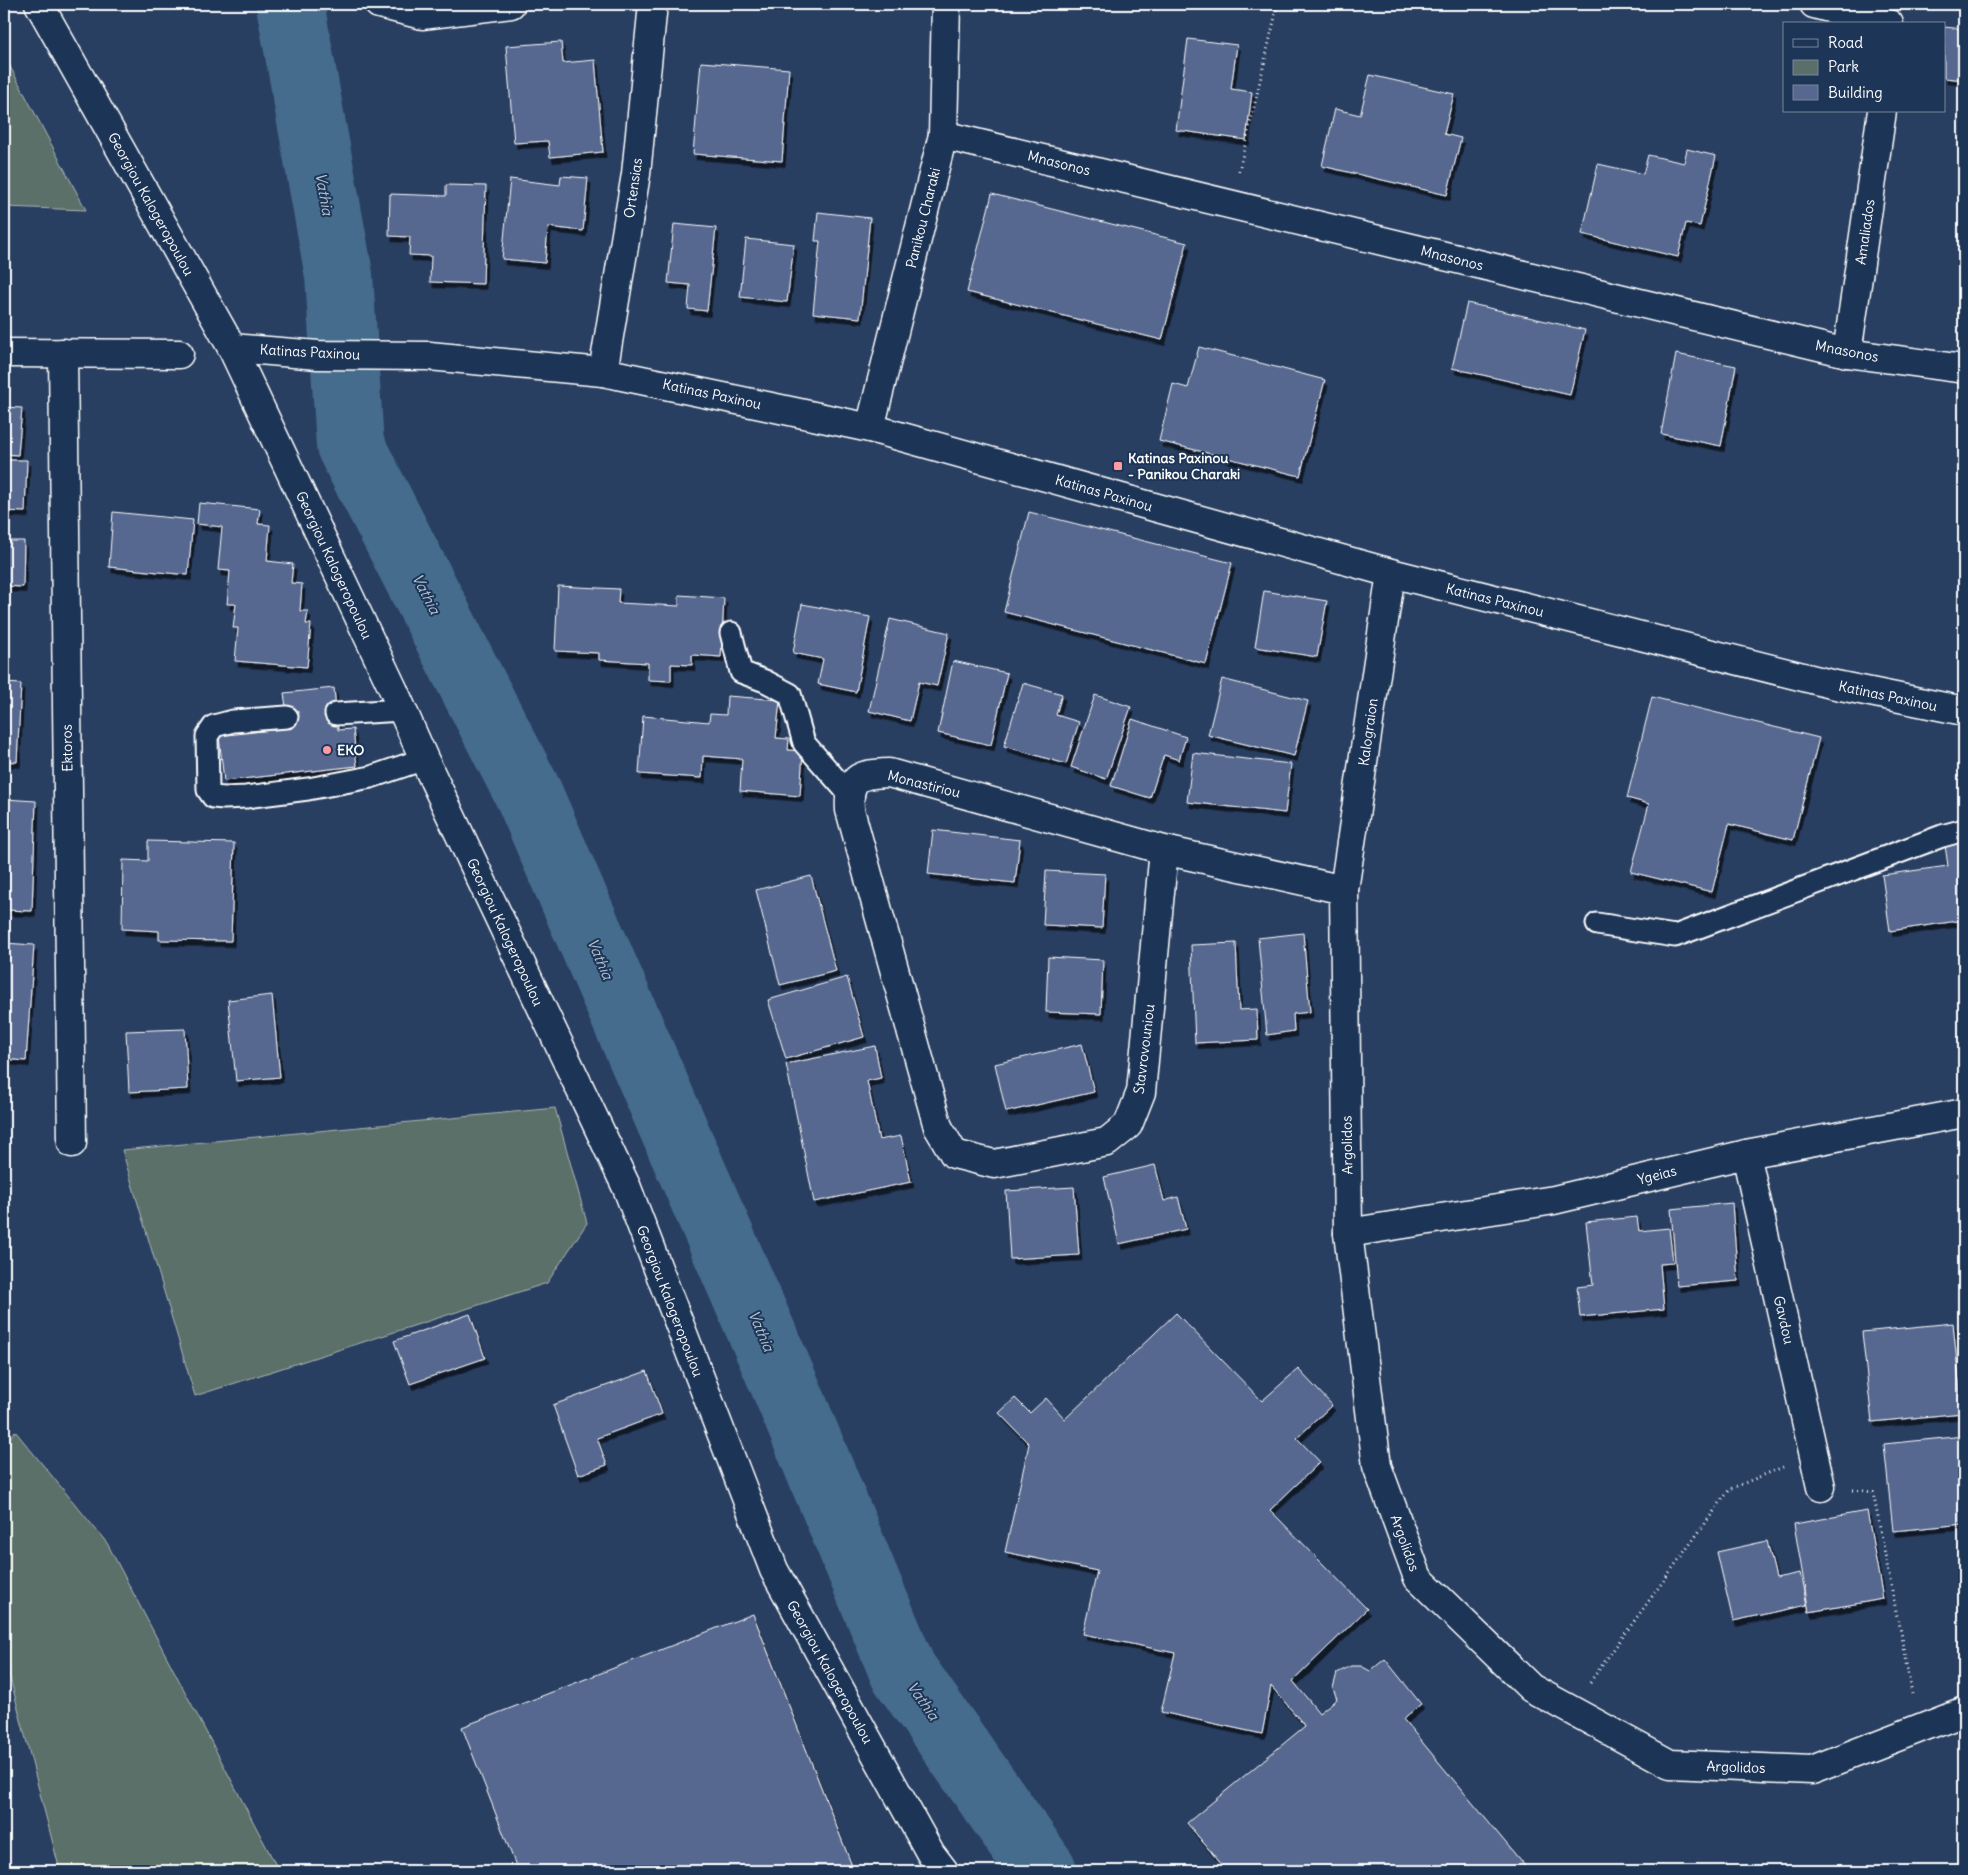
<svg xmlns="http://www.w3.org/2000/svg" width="1968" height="1875" font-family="Delius,sans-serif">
	<defs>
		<filter id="shadow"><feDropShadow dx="3" dy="5.5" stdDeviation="0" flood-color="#0009"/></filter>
	</defs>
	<rect width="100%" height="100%" fill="#293f62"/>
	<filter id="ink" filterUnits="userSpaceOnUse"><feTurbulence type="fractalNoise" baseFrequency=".02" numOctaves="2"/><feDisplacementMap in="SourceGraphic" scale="10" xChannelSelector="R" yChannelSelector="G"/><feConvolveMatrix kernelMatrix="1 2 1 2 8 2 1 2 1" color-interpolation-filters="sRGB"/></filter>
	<g filter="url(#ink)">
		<g fill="#5b6f6a" stroke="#adb7b4">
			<polygon points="4,55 86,210 4,207"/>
			<polygon points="555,1108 587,1223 547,1283 195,1396 122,1150"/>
			<polygon points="15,1431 107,1543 279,1871 60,1871 4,1654 4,1446"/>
		</g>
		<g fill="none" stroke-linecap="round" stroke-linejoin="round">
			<polyline stroke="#456c8c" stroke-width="68" points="290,4 339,275 350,445 529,795 788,1393 903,1671 1043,1871"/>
		</g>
		<g fill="#57678f" stroke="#fff" filter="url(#shadow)">
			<polygon points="1944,27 1964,29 1964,80 1944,78"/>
			<polygon points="1188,39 1237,45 1231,89 1252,92 1246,140 1176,130"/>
			<polygon points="561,42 563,63 595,60 603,152 550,157 548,141 514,143 506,46"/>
			<polygon points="701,62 789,69 782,161 693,154"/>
			<polygon points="1370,75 1454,94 1444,134 1461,138 1447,195 1322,166 1335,109 1360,115"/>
			<polygon points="1687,149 1716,156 1700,226 1686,223 1678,257 1582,234 1598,164 1643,174 1648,155 1684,163"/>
			<polygon points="561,176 588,178 583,231 548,227 545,263 502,259 510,179 560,185"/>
			<polygon points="446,185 486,186 483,284 430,282 431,256 409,255 410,237 389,236 390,194 446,196"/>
			<polygon points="992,194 1187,243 1162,340 967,292"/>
			<polygon points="818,212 870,218 860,318 813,313 820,241 815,241"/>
			<polygon points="674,224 716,228 707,311 688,309 690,285 668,283"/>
			<polygon points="746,239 794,244 787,302 740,297"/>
			<polygon points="1467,303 1585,330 1570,395 1452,368"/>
			<polygon points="1199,347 1325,380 1300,476 1159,441 1173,384 1188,388"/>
			<polygon points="1676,354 1736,366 1721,446 1661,434"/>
			<polygon points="4,407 22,408 18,455 4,454"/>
			<polygon points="4,460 27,460 25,512 4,511"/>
			<polygon points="199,503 260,509 258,524 270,525 267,561 293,564 291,583 302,584 300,611 308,611 306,624 311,624 307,667 235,661 238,628 233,628 236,604 227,604 230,571 218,570 222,527 197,524"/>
			<polygon points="113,512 193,520 188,575 109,567"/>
			<polygon points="1029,512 1232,563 1206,664 1004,612"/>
			<polygon points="4,541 24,541 23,587 4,586"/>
			<polygon points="558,586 619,589 618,603 679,606 679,595 724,598 721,657 692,655 692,665 671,664 671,681 648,680 648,663 599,660 599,653 555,651"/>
			<polygon points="1264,591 1327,601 1317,657 1255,647"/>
			<polygon points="802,604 870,617 856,692 818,684 823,659 793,653"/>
			<polygon points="890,619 949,633 937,686 919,682 910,721 869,711"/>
			<polygon points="953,661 1007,673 991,745 938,733"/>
			<polygon points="1222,679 1308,701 1294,756 1208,735"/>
			<polygon points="4,683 21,684 17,762 4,761"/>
			<polygon points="1023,683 1062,694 1056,715 1079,722 1066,764 1004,746"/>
			<polygon points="334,688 338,730 353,729 357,766 224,781 219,736 289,728 284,693"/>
			<polygon points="1095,695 1131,707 1106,779 1071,767"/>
			<polygon points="727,696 780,700 776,738 789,739 788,750 803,751 800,796 740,791 742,759 703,756 702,778 639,774 643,716 709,722 710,714 726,715"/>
			<polygon points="1652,697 1819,738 1793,840 1729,824 1712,892 1631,872 1649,804 1627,798"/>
			<polygon points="1132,719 1186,737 1179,760 1164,755 1150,798 1111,786"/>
			<polygon points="1193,753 1291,764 1285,813 1187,802"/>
			<polygon points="4,799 36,801 32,911 4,910"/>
			<polygon points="933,830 1020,840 1015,883 928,874"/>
			<polygon points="1964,835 1964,920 1890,931 1882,875 1948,866 1944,838"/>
			<polygon points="148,841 234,843 231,941 159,940 159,931 122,929 123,860 148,861"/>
			<polygon points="1046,871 1105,874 1102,928 1043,925"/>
			<polygon points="811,876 836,971 780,985 756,890"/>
			<polygon points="1303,933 1310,1012 1293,1014 1294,1031 1267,1035 1258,938"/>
			<polygon points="4,943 34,945 26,1061 4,1059"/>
			<polygon points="1236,943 1239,1010 1257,1009 1258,1040 1195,1043 1191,945"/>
			<polygon points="1048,957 1103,960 1101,1014 1046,1012"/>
			<polygon points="847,977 864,1037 786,1059 768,1000"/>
			<polygon points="272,995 280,1077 236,1081 228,1000"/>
			<polygon points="185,1029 188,1089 129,1092 126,1031"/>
			<polygon points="1082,1044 1094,1092 1006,1112 995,1064"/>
			<polygon points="875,1046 881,1078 867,1081 879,1140 901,1136 911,1182 814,1202 786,1064"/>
			<polygon points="1155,1165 1164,1201 1178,1197 1186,1229 1119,1244 1104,1177"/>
			<polygon points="1074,1187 1079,1255 1010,1259 1006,1191"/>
			<polygon points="1732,1203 1738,1281 1677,1286 1671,1209"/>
			<polygon points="1637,1217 1639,1231 1669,1228 1673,1263 1660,1264 1664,1309 1580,1317 1577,1287 1593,1285 1586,1222"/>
			<polygon points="1176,1313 1262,1401 1298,1369 1332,1405 1297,1438 1320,1462 1270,1510 1367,1609 1293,1681 1319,1713 1337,1699 1333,1688 1337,1673 1351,1666 1361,1666 1370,1671 1385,1659 1421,1704 1403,1719 1529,1871 1227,1871 1187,1823 1305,1726 1271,1686 1262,1734 1161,1712 1175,1653 1083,1634 1097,1571 1005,1552 1029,1444 999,1413 1015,1398 1030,1413 1046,1398 1065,1419"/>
			<polygon points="470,1314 485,1358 410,1384 394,1341"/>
			<polygon points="1953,1323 1962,1413 1872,1422 1862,1332"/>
			<polygon points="647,1371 662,1414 597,1438 607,1465 578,1475 553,1405"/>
			<polygon points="1964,1436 1964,1524 1893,1531 1884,1444"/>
			<polygon points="1867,1511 1883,1599 1809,1612 1794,1524"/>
			<polygon points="1767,1541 1776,1578 1800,1573 1807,1605 1733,1621 1717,1552"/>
			<polygon points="753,1614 854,1871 518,1871 462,1727"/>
		</g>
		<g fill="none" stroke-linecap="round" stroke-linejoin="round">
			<defs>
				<g id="service">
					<polyline points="731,633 741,672 765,681 790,694 804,743 849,794"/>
					<polyline points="336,714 402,710"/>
					<polyline points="287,717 233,721 214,726 207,736 208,790 213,797 224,798 246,797 308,789 371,777 424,759"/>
					<polyline points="1597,924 1675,936 1942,836 1964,830"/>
				</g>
				<g id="minor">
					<polyline points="379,4 422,15 511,4"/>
					<polyline points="1814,4 1889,24"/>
					<polyline points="943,135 1847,353 1964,369"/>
					<polyline points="4,353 179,354"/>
					<polyline points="63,353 72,1143"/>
					<polyline points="1847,353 1882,111"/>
					<polyline points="603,372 636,174 653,4"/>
					<polyline points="870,428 943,135 946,4"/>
					<polyline points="1391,573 1344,890 1348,1233 1377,1466 1418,1578 1531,1688 1670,1764 1812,1770 1964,1711"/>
					<path d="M1164,850L1141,1092L1128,1125L1107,1142L994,1164L954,1154L938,1127L850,810C848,777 858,774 889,773L1164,850L1344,890"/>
					<polyline points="1746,1154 1821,1487"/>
					<polyline points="1348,1233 1554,1200 1746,1154 1964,1113"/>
				</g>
				<g id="tertiary">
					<polyline points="39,4 232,348 394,691 424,759 627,1188 774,1570 931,1854 944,1871"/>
					<polyline points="232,348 318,355 429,356 603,372 771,407 870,428 1391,573 1831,684 1964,711"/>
				</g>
			</defs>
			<use href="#service" stroke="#fff" stroke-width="25"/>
			<use href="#minor" stroke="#fff" stroke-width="31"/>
			<use href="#tertiary" stroke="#fff" stroke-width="31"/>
			<g stroke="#fff" stroke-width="3" stroke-dasharray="1 4" stroke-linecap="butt">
				<polyline points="1239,171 1278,4"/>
				<polyline points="1853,1490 1873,1492 1912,1694"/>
				<polyline points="1590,1682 1730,1489 1783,1467"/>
			</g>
			<use href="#service" stroke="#1d3557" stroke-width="21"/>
			<use href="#minor" stroke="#1d3557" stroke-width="28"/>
			<use href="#tertiary" stroke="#1d3557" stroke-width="28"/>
		</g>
	</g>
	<g fill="#ff9aa2" stroke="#1d3557" stroke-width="2">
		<rect x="1113" y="461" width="10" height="10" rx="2.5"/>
		<circle cx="327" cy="750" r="5"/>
	</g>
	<g text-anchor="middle" stroke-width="4" stroke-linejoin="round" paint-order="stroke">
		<g font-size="14" fill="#fff" stroke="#1d3557">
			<text transform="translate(1059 163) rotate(14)" y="5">Mnasonos</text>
			<text transform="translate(633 188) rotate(-82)" y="5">Ortensias</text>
			<text transform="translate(151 204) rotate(61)" y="5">Georgiou Kalogeropoulou</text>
			<text transform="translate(923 218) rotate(-76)" y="5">Panikou Charaki</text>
			<text transform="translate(1865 232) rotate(-82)" y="5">Amaliados</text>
			<text transform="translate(1452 258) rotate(14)" y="5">Mnasonos</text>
			<text transform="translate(1847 351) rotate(11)" y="5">Mnasonos</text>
			<text transform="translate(310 352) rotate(3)" y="5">Katinas Paxinou</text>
			<text transform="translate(712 394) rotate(12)" y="5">Katinas Paxinou</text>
			<text transform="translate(1104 493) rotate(16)" y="5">Katinas Paxinou</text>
			<text transform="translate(334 565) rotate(65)" y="5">Georgiou Kalogeropoulou</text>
			<text transform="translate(1495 600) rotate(14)" y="5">Katinas Paxinou</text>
			<text transform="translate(1888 696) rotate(12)" y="5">Katinas Paxinou</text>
			<text transform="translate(1368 732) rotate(-82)" y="5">Kalograion</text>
			<text transform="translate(67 748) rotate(-91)" y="5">Ektoros</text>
			<text transform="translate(924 784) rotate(14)" y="5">Monastiriou</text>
			<text transform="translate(505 932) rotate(65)" y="5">Georgiou Kalogeropoulou</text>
			<text transform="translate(1144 1049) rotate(-83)" y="5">Stavrovouniou</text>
			<text transform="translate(1347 1145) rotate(-91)" y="5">Argolidos</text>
			<text transform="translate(1657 1175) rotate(-14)" y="5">Ygeias</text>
			<text transform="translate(670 1301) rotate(69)" y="5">Georgiou Kalogeropoulou</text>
			<text transform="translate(1784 1320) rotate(77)" y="5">Gavdou</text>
			<text transform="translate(1405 1543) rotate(70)" y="5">Argolidos</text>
			<text transform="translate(830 1672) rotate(61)" y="5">Georgiou Kalogeropoulou</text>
			<text transform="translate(1736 1767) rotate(2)" y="5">Argolidos</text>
		</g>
		<g font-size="14" font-weight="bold" fill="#fff" stroke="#1d3557" text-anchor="start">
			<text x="1128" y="463">Katinas Paxinou<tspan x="1128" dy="16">- Panikou Charaki</tspan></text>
			<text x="337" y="755">EKO</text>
		</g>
		<g font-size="15" font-style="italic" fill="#b5c4d1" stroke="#1d3557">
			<text transform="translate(324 194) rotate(80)" y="5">Vathia</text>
			<text transform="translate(426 594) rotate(63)" y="5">Vathia</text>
			<text transform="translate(600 959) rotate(67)" y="5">Vathia</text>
			<text transform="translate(761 1331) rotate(67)" y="5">Vathia</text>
			<text transform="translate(923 1701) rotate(55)" y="5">Vathia</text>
		</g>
	</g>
	<rect width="1968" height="1875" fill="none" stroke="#1d3557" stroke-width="20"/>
	<rect x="10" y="10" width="1948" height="1855" fill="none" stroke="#fff" stroke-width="2" filter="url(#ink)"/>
	<rect x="1783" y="22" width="162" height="90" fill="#1d3557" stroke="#77869a"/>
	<rect x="1793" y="39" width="25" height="8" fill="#1d3557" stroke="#77869a"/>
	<text x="1828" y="48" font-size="15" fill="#ffffff">Road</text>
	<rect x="1793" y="60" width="25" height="15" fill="#5b6f6a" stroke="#77869a"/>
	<text x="1828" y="72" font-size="15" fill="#ffffff">Park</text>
	<rect x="1793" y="85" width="25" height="15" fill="#57678f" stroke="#77869a"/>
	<text x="1828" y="98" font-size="15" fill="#ffffff">Building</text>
</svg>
